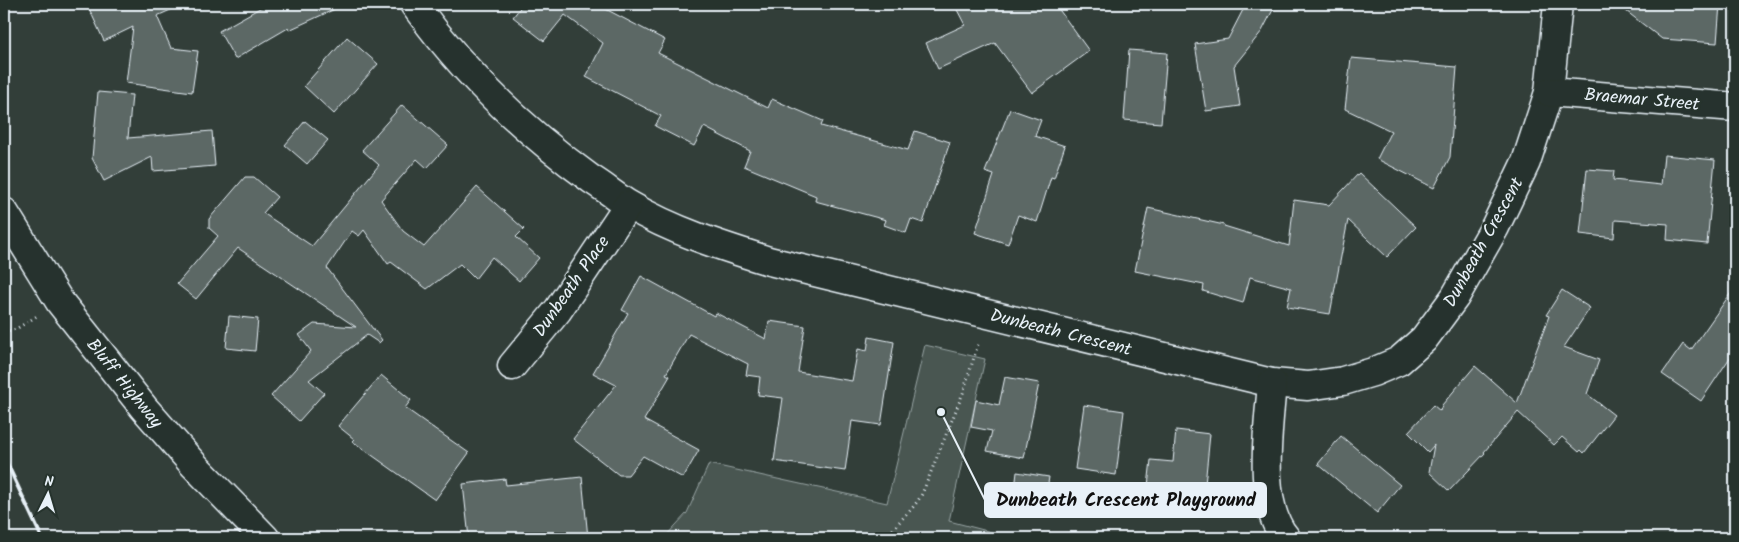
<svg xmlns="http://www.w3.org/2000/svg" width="1739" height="542" font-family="Kalam,sans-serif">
	<rect width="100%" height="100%" fill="#323e39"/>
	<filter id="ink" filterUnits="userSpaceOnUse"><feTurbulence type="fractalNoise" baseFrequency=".02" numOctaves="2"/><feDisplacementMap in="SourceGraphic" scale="10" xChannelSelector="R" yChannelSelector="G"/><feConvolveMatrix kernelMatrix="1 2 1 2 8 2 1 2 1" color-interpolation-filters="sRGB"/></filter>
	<g filter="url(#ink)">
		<polygon fill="#495651" stroke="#98a4a4" points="925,345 985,359 949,521 1014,538 664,538 687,513 709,464 887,503"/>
		<g fill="#5c6865" stroke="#e8f1f8">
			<polygon points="87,4 184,4 157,16 171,48 198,51 192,92 126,83 133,27 104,41"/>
			<polygon points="267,4 346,4 289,30 288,28 235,59 219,31"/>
			<polygon points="523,4 596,4 665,40 658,53 768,108 772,99 823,121 821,126 908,150 915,131 950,142 923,223 911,219 906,233 884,225 886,220 815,201 816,196 744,166 750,151 704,127 694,146 655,126 661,116 586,77 603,43 565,15 544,41 513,17"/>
			<polygon points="954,4 1055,4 1089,51 1032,93 995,43 938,69 926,43 965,25"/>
			<polygon points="1246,4 1276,4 1262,31 1234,66 1240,106 1206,111 1195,44 1228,39"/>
			<polygon points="1617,4 1720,4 1717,43 1662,39"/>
			<polygon points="347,37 378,64 334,114 304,86"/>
			<polygon points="1129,50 1167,53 1161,123 1124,120"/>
			<polygon points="1351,58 1457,67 1450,157 1434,188 1377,159 1391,131 1345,109"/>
			<polygon points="98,92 132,95 128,138 212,131 215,166 153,171 152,157 104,181 92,158"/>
			<polygon points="402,105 448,145 427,168 417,159 381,200 403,231 424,247 477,187 524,229 516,237 539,258 519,281 492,257 475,279 460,264 427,289 391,262 388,264 364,230 359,236 352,231 327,268 373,329 375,329 374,330 382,340 379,343 367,335 309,380 324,393 299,421 271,396 311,351 299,335 314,324 356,327 238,248 196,299 177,284 218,236 209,228 209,219 245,177 254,177 277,197 263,213 312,246 379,165 362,150"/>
			<polygon points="1010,109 1041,120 1035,136 1065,146 1054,178 1051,177 1037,222 1018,215 1008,244 975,233 994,175 985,172"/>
			<polygon points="305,121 328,140 307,164 285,145"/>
			<polygon points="1664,155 1715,160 1707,244 1667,240 1668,224 1615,220 1614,238 1580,234 1587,169 1614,171 1613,180 1661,185"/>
			<polygon points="1359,173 1416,227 1387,257 1348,220 1330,314 1287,307 1291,288 1250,277 1243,303 1203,291 1204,285 1135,271 1148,208 1224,225 1224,226 1289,246 1294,200 1329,205"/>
			<polygon points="641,276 714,316 716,313 766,339 769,321 805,326 798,372 852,381 858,349 867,351 869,337 894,342 881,425 852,421 845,471 774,461 783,398 758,395 760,377 746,375 748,364 689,334 666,374 670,376 644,420 699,450 683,478 643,456 628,475 619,475 573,439 616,385 593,373 628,313 622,310"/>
			<polygon points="1735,287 1735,350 1701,401 1662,374 1683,344 1691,350"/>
			<polygon points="1562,290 1590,308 1564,347 1599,360 1587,394 1614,415 1584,453 1581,450 1579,452 1562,437 1554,445 1518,412 1484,452 1485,453 1449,491 1429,472 1434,445 1428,452 1408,432 1433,405 1440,411 1442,405 1475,366 1517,403 1549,316 1546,315"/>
			<polygon points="229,316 258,319 255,351 226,348"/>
			<polygon points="381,375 411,400 405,408 469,453 435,500 352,441 354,439 338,426"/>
			<polygon points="1005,377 1039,383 1024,458 987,451 992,431 971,427 976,400 999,405"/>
			<polygon points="1084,405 1124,411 1116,475 1075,469"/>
			<polygon points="1176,430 1210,434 1203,505 1167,502 1168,487 1148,486 1151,460 1173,462"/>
			<polygon points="1341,436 1400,485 1377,513 1318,464"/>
			<polygon points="1017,472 1049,477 1045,502 1014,497"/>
			<polygon points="582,477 588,538 469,538 463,484 505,479 506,485"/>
		</g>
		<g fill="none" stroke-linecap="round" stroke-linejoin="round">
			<defs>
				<g id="street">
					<path d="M 414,4 C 463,72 523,130 591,179 C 604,187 616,197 629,205 C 673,231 721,246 769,261 L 1272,383 L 1308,386 L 1343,381 L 1373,372 L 1399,361 L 1424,339 L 1455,297 L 1495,227 L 1526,162 L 1549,92 L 1558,4"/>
					<polyline points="1549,92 1735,107"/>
					<polyline points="512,366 558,310 628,205"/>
					<path d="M 1272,383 C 1269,425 1256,504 1286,538"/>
				</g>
				<polyline id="highway" points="4,212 60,302 144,408 194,465 265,538"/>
			</defs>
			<use href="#street" stroke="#e8f1f8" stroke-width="31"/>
			<use href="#highway" stroke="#e8f1f8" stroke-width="31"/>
			<g stroke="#e8f1f8" stroke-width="3" stroke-dasharray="1 4" stroke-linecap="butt">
				<polyline points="4,332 16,329 37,316"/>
				<path d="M 887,538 C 897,521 913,511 922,494 L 963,393 L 979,341"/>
			</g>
			<use href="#street" stroke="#26332d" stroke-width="28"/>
			<use href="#highway" stroke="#26332d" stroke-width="28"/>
			<polyline stroke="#e8f1f8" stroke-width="4" points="4,457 42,538"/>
		</g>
	</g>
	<g text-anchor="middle" stroke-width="5" stroke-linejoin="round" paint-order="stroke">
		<g font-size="18" fill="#e8f1f8" stroke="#26332d">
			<text transform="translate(1642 99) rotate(5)" y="6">Braemar Street</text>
			<text transform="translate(1483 242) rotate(-61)" y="6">Dunbeath Crescent</text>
			<text transform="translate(571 286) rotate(-55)" y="6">Dunbeath Place</text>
			<text transform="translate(1061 332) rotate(14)" y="6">Dunbeath Crescent</text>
			<text transform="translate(125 383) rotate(51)" y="6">Bluff Highway</text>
		</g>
	</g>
	<path fill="none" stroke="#e8f1f8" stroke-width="2" d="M941 412L985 500"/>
	<circle fill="#e8f1f8" stroke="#26332d" stroke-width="2" cx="941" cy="412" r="5"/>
	<rect fill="#e8f1f8" stroke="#e8f1f8" stroke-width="2" x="985" y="483" width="281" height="34" rx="5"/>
	<g font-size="19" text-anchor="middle" font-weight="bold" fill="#111">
		<text x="1126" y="506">Dunbeath Crescent Playground</text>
	</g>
	<rect width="1739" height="542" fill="none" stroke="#26332d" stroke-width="20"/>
	<rect x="10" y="10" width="1719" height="522" fill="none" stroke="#e8f1f8" stroke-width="2" filter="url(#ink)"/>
	<g transform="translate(48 494) rotate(5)" stroke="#26332d" stroke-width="4" paint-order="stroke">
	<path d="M0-4L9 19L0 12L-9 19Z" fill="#e8f1f8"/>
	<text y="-8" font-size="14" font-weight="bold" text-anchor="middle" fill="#e8f1f8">N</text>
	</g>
</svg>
